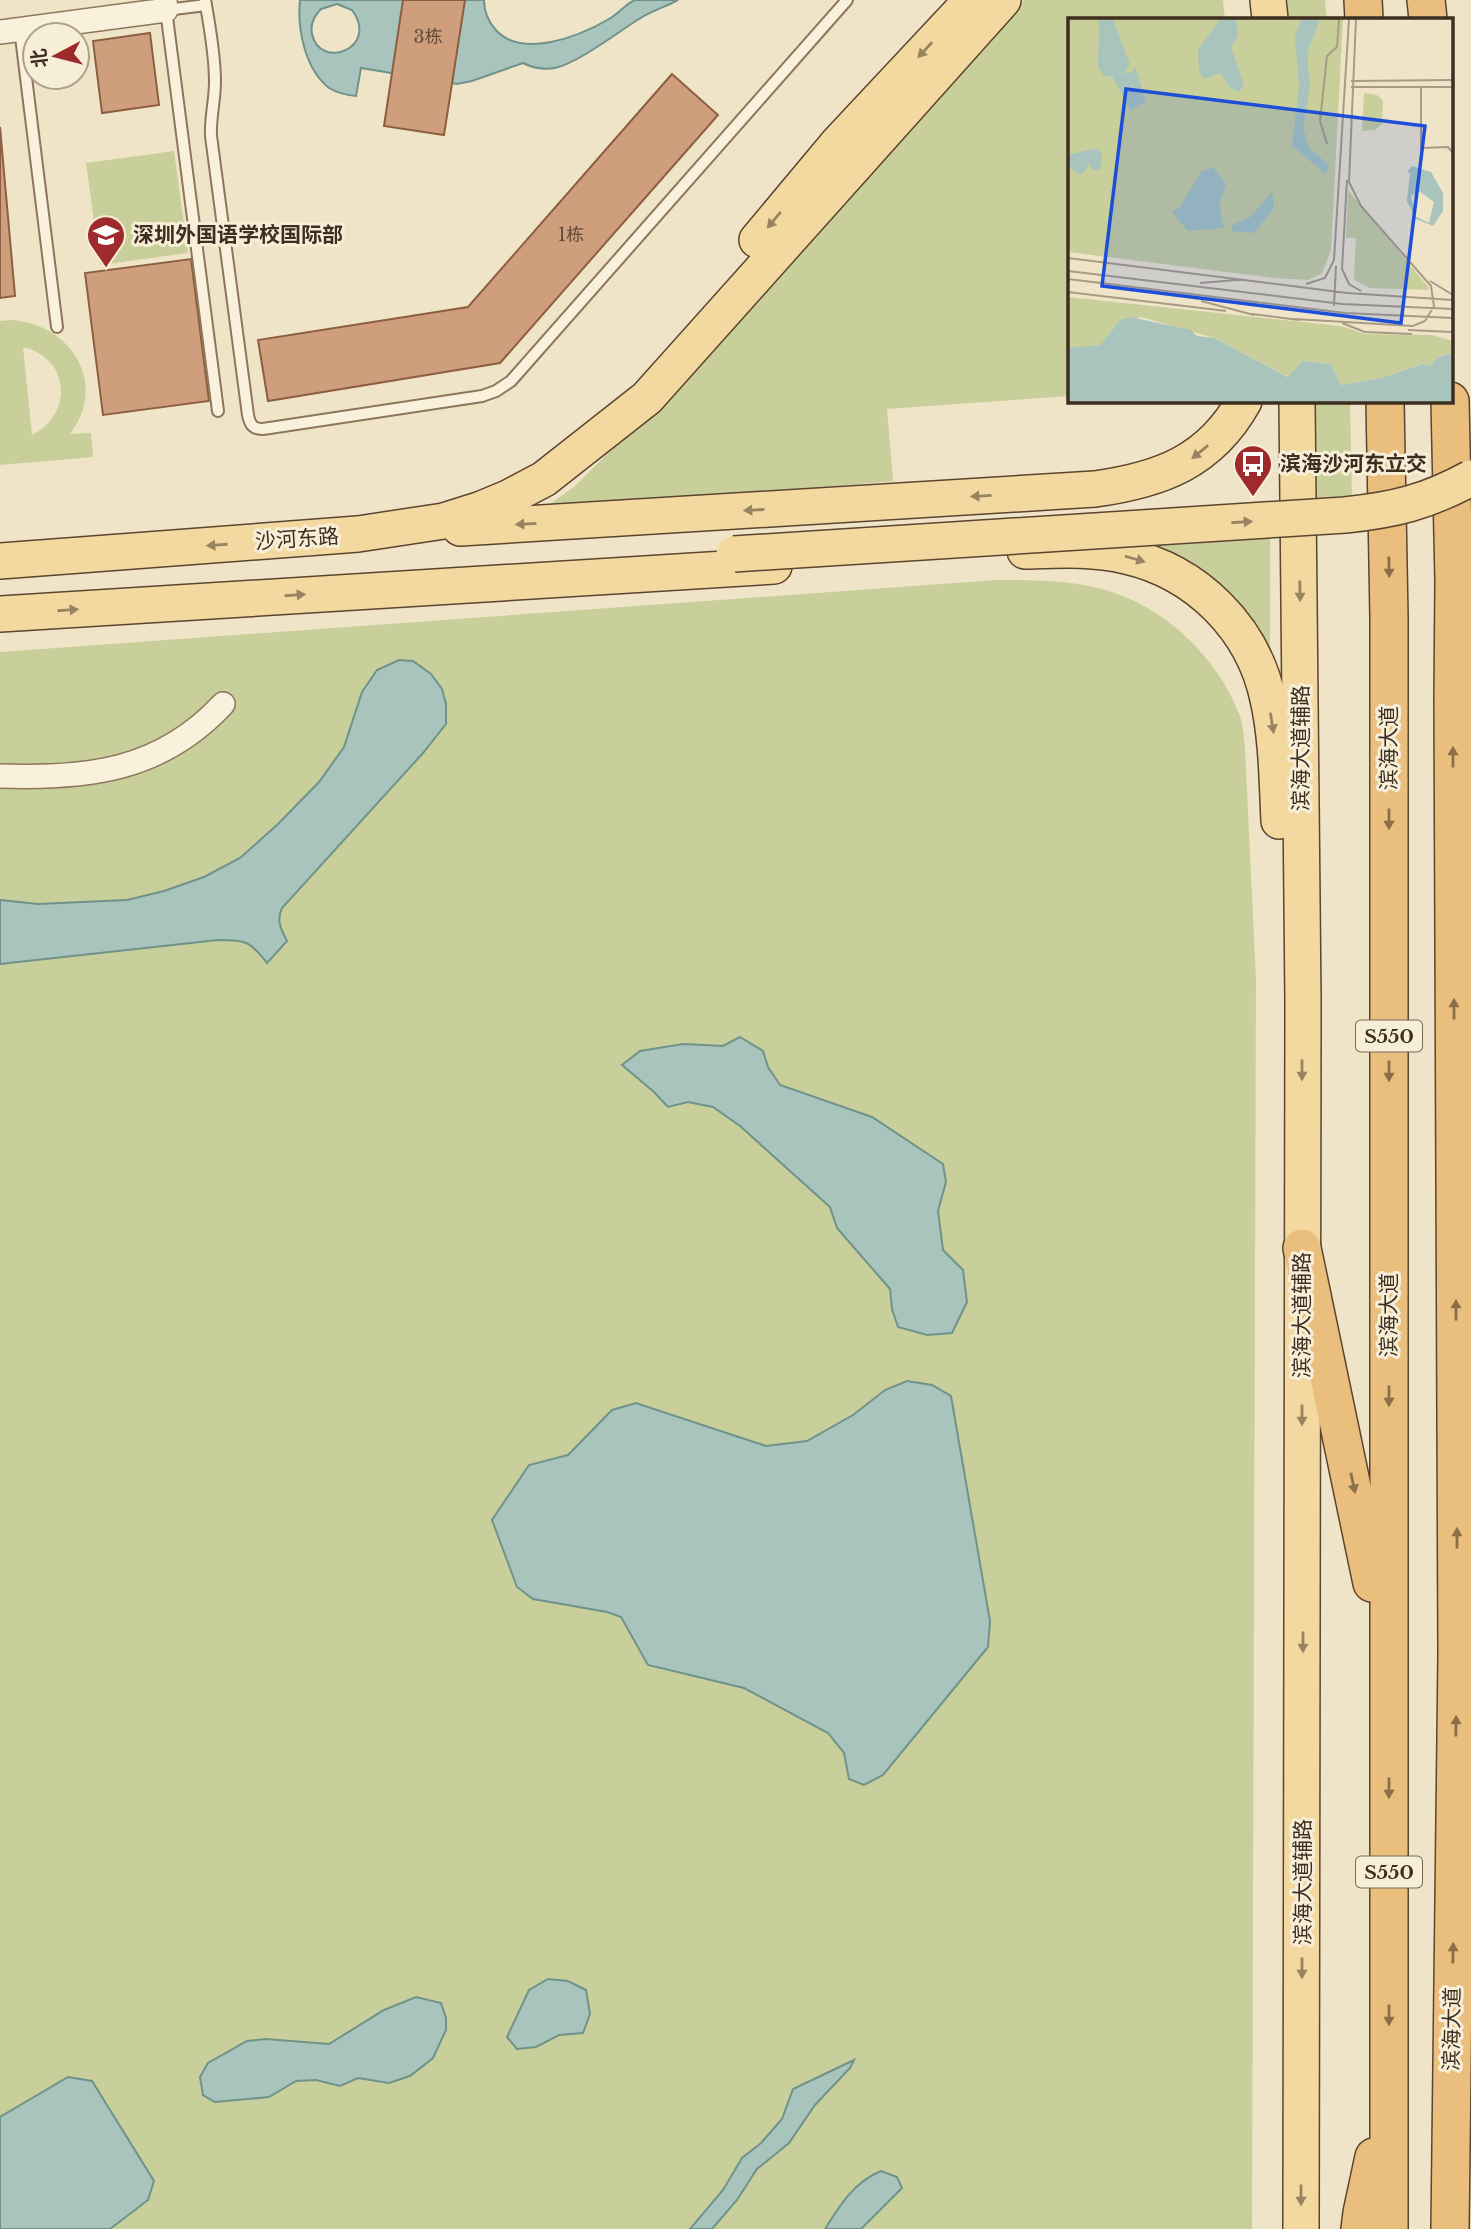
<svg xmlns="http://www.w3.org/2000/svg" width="1471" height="2229" font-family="'Libre Baskerville','Noto Sans SC',serif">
	<rect width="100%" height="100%" fill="#f0e4c8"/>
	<g fill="#c9cf9b" fill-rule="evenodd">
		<polygon points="1024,0 1223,0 1225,19 1070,19 1070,396 887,409 893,481 539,512 575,486 606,455"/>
		<polygon points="1281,0 1325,0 1327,19 1283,19"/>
		<polygon points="174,151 188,253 100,265 86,163"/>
		<path d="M 12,320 C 71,324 109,384 70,434 L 91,433 L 93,457 L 0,465 L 0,321 ZM 23,347 C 70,358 74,414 32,435 Z"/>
		<polygon points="1305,401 1350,401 1352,500 1308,504"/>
		<polygon points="1270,526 1270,659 1116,534"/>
		<path d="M 996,580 C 1030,580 1065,580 1098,588 C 1161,603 1217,655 1240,716 C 1243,726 1244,738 1245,748 L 1256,979 L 1252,2229 L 0,2229 L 0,652 Z"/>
	</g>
	<g fill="#a9c4bc" stroke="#6f938a" stroke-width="2" fill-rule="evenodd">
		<path d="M 300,0 L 484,0 C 484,11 488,21 495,29 C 521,60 580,36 609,19 C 617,15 628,2 635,0 C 642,0 669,0 678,0 C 665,7 651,11 639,19 C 618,32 578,63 555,68 C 544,70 533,68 523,63 L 472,81 L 457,84 L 361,68 L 356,96 C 347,95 337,93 329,88 C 305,69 297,29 300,0 ZM 337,4 L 352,10 C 380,48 320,71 312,34 C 310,24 314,16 321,9 Z"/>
		<path d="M 399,660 L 413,661 L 431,674 L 442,689 L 446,704 L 446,724 L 423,753 L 282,908 C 276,921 281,929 287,941 L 267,963 C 250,941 246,940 218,940 L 0,964 L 0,900 L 38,904 L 127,900 L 164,891 L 204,877 L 240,858 L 277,825 L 319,782 L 344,747 L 362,692 L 377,670 Z"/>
		<polygon points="740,1037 763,1051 768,1067 780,1085 872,1117 943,1164 946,1182 938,1211 943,1250 963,1270 967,1302 952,1333 927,1335 898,1327 892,1309 890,1289 837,1228 830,1207 740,1126 713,1107 688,1102 668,1107 654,1092 622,1065 640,1051 683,1044 723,1046"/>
		<polygon points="907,1381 932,1385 951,1396 990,1621 988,1647 883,1775 864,1785 849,1779 844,1753 828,1733 744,1688 648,1665 621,1617 607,1612 533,1599 517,1587 492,1520 529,1465 568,1455 612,1410 636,1403 766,1446 807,1441 853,1415 885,1390"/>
		<polygon points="548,1979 568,1981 586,1990 590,2014 583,2033 559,2035 536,2047 517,2049 507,2037 529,1990"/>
		<polygon points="416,1997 441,2003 446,2018 446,2030 433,2058 410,2076 389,2083 358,2078 340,2086 316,2080 296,2081 269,2097 215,2102 203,2095 200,2077 208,2063 247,2041 266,2039 329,2044 384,2010"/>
		<polygon points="854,2060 850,2068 815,2105 789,2143 757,2169 737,2200 712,2229 690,2229 723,2190 742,2158 761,2143 782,2119 793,2089"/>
		<polygon points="68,2077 92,2081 154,2181 148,2200 110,2229 0,2229 0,2117"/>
		<path d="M 881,2171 L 897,2177 L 902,2188 L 861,2229 L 825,2229 C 840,2205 854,2182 881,2171 Z"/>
	</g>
	<g fill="#cf9f7d" stroke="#8d5f41" stroke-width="2">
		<polygon points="403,0 465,0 444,135 384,126"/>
		<polygon points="150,33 159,105 102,113 93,41"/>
		<polygon points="672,74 718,115 500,363 268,401 258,340 468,307"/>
		<polygon points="0,127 15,296 0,298"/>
		<polygon points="191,259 209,401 103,415 85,273"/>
	</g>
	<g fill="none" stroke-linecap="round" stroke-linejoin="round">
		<defs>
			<g id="service">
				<path d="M 205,0 C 210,27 215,55 215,82 C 215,100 210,118 211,136 L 248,415 C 250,425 253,429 263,429 L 482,396 L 496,391 L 511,381 L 847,0"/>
				<polyline points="206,5 166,10 218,411"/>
				<polyline points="20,29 57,327"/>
			</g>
			<g id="minor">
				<polyline points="0,32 166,10 165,0"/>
				<path d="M 0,776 C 87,779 161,771 223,704"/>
			</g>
			<g id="primary">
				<polyline points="1268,0 1270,19"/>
				<polyline points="757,240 838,143 969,3"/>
				<polyline points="1297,401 1303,1002 1301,2229"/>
				<path d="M 460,528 L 1095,489 C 1160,480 1210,462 1244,401"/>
				<path d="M 1025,551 C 1059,550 1093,548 1126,556 C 1197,572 1253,628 1268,699 C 1277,739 1277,781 1279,821"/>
				<polyline points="0,561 358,534 444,521 479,510 508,498 544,479 647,398 1003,0"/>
				<polyline points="0,614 774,566"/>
			</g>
			<g id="trunk">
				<polyline points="1363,0 1364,19"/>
				<polyline points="1426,0 1428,19"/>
				<polyline points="1385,401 1389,617 1389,2229"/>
				<polyline points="1450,401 1454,581 1453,698 1457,1655 1450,2229"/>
				<polyline points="1302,1248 1372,1583"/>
				<polyline points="1360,2229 1362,2213 1374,2157"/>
			</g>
		</defs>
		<use href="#service" stroke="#8d765c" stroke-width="14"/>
		<use href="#minor" stroke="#8d765c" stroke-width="26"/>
		<use href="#primary" stroke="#5b4430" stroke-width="38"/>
		<use href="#trunk" stroke="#5b4430" stroke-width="40"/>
		<use href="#service" stroke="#faf1dc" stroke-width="10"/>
		<use href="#minor" stroke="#faf1dc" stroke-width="23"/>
		<use href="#primary" stroke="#f3d9a0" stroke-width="35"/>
		<use href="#trunk" stroke="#eabe7c" stroke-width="37"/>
		<defs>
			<path id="primary-bridge" d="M 734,554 L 1345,515 C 1394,510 1427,502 1471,478"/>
		</defs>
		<use href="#primary-bridge" stroke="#5b4430" stroke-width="38" stroke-linecap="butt"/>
		<use href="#primary-bridge" stroke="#f3d9a0" stroke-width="35"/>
	</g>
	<defs><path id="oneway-solid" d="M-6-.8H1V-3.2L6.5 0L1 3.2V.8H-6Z" transform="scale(1.75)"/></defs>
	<g fill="#988460">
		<use href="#oneway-solid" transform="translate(925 50) rotate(133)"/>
		<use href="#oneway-solid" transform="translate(774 220) rotate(130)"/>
		<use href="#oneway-solid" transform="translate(1200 452) rotate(141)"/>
		<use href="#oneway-solid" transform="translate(981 496) rotate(177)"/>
		<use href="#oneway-solid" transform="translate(754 510) rotate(177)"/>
		<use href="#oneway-solid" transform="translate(1242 522) rotate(-4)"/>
		<use href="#oneway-solid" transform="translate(526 524) rotate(177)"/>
		<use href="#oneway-solid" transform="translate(217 545) rotate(176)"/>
		<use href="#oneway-solid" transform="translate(1135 559) rotate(16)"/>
		<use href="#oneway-solid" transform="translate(1300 591) rotate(89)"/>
		<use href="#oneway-solid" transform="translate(295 595) rotate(-4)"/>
		<use href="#oneway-solid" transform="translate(68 610) rotate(-4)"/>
		<use href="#oneway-solid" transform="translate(1272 723) rotate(81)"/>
		<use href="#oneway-solid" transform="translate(1302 1070) rotate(90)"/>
		<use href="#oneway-solid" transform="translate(1302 1415) rotate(90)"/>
		<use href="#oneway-solid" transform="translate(1303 1642) rotate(90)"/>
		<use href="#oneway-solid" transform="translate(1302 1968) rotate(90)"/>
		<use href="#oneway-solid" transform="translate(1301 2195) rotate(90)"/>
	</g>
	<g fill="#8b6f49">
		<use href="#oneway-solid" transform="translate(1389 567) rotate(89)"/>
		<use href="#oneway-solid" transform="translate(1453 757) rotate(-90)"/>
		<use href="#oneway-solid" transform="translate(1389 819) rotate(90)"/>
		<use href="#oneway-solid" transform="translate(1454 1009) rotate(-90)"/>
		<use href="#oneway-solid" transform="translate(1389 1071) rotate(90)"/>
		<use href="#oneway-solid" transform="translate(1456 1310) rotate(-90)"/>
		<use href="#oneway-solid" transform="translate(1389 1396) rotate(90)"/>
		<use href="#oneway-solid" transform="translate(1353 1483) rotate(78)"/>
		<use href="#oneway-solid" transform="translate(1457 1538) rotate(-90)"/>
		<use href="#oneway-solid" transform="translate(1456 1726) rotate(-89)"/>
		<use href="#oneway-solid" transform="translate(1389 1788) rotate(90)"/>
		<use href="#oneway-solid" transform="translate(1453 1953) rotate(-89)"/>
		<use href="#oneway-solid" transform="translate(1389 2015) rotate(90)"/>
	</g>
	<defs>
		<symbol id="school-pin" viewBox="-11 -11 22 30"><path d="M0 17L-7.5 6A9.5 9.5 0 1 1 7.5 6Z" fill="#9e2a2b" stroke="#f7eed8"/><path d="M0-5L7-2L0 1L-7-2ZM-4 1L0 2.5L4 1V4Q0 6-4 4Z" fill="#fff"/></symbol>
		<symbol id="bus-pin" viewBox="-11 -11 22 30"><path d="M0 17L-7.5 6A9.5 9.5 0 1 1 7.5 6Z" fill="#9e2a2b" stroke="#f7eed8"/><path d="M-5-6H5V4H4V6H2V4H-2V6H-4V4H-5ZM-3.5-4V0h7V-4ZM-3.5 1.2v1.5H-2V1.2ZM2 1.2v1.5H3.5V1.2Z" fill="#fff"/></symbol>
	</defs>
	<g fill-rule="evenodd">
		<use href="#school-pin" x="84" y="213" width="44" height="60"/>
		<use href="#bus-pin" x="1231" y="442" width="44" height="60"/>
	</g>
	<g text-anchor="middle" stroke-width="6" stroke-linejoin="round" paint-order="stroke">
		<g font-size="18" fill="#624a37">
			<text x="428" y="43">3栋</text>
			<text x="571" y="241">1栋</text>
		</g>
		<g fill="#f7eed8" stroke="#756857" stroke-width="2">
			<rect x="1356" y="1020.5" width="66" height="31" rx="5"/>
			<rect x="1356" y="1856.5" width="66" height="31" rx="5"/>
		</g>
		<g font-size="19" font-weight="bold" fill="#3d2e20">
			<text x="1389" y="1043">S550</text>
			<text x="1389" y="1879">S550</text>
		</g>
		<g font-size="21" font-weight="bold" fill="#3d2e20" stroke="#f7eed8" text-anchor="start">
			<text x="133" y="242">深圳外国语学校国际部</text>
			<text x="1280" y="471">滨海沙河东立交</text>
		</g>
		<g font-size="21" fill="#3d2e20" stroke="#f7eed8">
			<text transform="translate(297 539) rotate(-4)" y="7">沙河东路</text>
			<text transform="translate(1301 748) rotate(-90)" y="7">滨海大道辅路</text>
			<text transform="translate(1389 748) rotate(-90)" y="7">滨海大道</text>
			<text transform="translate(1302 1315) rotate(-90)" y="7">滨海大道辅路</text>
			<text transform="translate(1389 1315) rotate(-90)" y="7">滨海大道</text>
			<text transform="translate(1303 1882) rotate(-90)" y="7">滨海大道辅路</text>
			<text transform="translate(1452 2029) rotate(-89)" y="7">滨海大道</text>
		</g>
	</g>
	<g transform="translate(1068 18)">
		<rect width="385" height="385" fill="#f0e4c8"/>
		<path d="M 0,1 L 275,1 L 263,232 L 254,255 L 241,262 L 205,260 L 0,234 ZM 296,75 L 309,77 L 315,83 L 314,106 L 307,112 L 294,113 ZM 280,172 L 361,270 L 360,272 L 302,270 L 286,262 L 288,220 L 278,220 ZM 0,279 L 273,308 L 298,316 L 364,317 L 385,323 L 385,335 L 370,339 L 362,348 L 353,346 L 313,360 L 273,367 L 263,346 L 235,343 L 221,359 L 146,320 L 73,299 L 46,309 L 32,327 L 6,332 L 0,330 Z" fill="#c9cf9b"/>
		<path d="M 31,1 L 45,1 L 62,47 L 56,55 L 63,55 L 67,49 L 69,54 L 78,83 L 62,92 L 44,58 L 37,59 L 30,50 ZM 152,1 L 168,1 L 170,17 L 163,30 L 176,66 L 171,74 L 162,70 L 152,55 L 137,61 L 131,55 L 130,32 ZM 233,1 L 252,1 L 239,35 L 242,68 L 235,110 L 242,131 L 261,147 L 258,156 L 224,128 L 231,68 L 227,19 ZM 29,130 L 34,135 L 33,151 L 25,152 L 21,146 L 14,157 L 0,149 L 0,137 ZM 344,148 L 363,154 L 375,175 L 375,193 L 365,208 L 348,201 L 339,183 L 342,155 L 339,154 ZM 351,173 L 366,184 L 361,205 L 347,198 L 343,178 ZM 145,149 L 158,167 L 151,187 L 156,210 L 120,213 L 104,194 L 111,190 L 134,153 ZM 204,174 L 206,190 L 186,215 L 163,213 L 165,206 L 182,199 ZM 62,299 L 123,312 L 129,318 L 146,320 L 220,359 L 235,343 L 263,346 L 273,367 L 313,360 L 354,346 L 362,348 L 370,339 L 385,335 L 385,384 L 0,384 L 0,330 L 32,327 L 52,302 Z" fill="#a9c4bc" fill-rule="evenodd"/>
		<path fill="none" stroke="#a89b85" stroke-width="2" d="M 283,63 L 385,62M 283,69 L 385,69M 353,69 L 353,130 L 380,129 L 385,135M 259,126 L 252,103 L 259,38 L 269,29 L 271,1M 279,162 L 274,251 L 281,266 L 293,273M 0,240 L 279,275 L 385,282M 0,253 L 274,286 L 385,291M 0,261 L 277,295 L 385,300M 362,263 L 385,277M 132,265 L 168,262M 238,266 L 257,260 L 266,242 L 281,1M 0,274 L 158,293M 133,283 L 186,297M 266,288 L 268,248M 184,296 L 231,302M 226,301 L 345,308 L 357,303 L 366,288 L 363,268 L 293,188 L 281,164 L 288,1M 274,305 L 297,314 L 344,316M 340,312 L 385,314"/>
		<path fill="#1d4ed8" fill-opacity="0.15" stroke="#1d4ed8" stroke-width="3.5" d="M 58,71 L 357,108 L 333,305 L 34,268 Z"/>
		<rect width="385" height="385" fill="none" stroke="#3d2e20" stroke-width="3.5"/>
	</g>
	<g transform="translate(56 56) rotate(263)"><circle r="33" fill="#f7eed8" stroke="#ada18e" stroke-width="2"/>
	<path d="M0-5L12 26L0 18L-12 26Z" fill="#9e2a2b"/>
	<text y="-10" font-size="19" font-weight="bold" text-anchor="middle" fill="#3d2e20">北</text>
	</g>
</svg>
